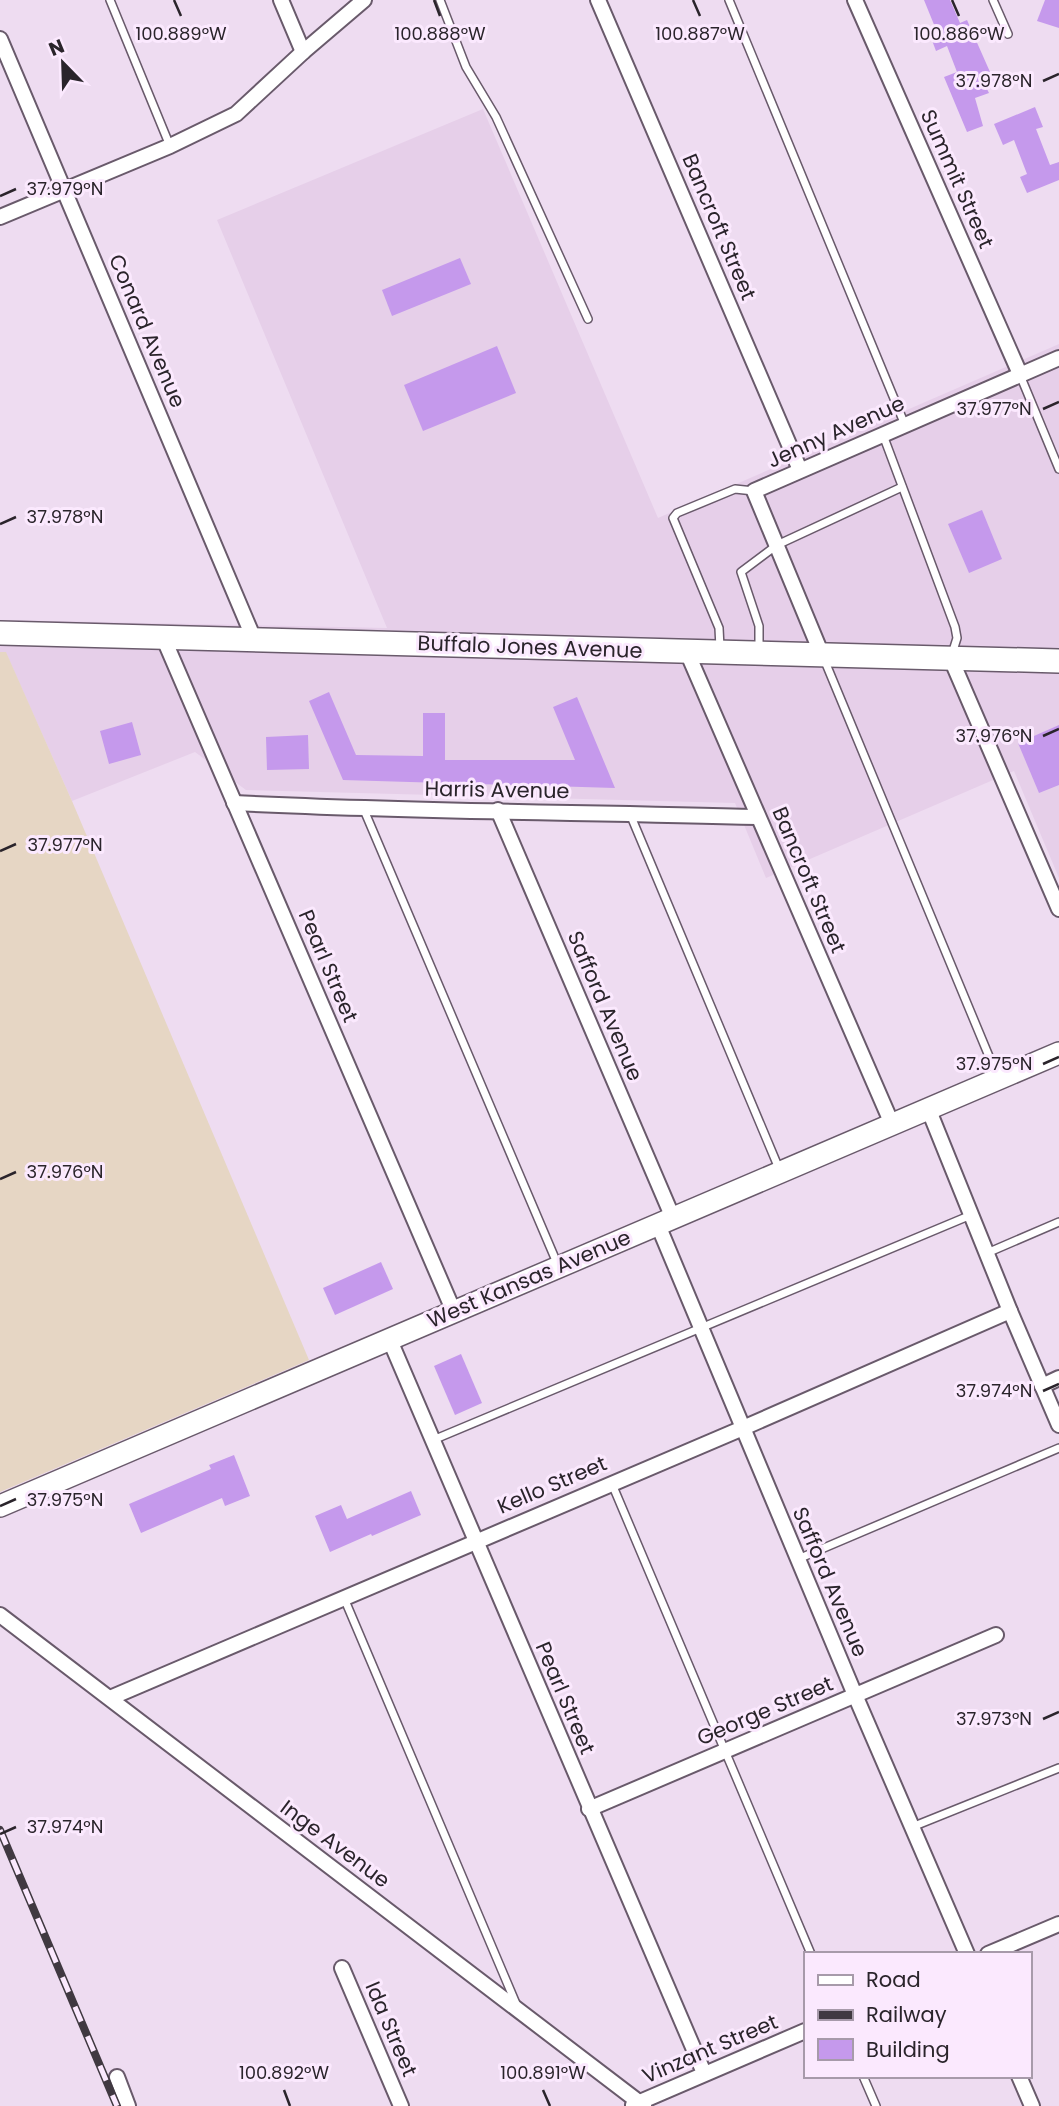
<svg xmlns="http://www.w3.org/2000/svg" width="1059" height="2106" font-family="Poppins,sans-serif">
	<rect width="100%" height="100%" fill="#eedcf1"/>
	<polygon fill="#e6cfe9" points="483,109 658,518 1059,344 1059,878 1014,771 766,878 735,803 246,790 195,752 72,801 6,653 0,652 0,620 387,628 217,220"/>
	<polygon fill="#e6d6c4" points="0,652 6,652 72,801 309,1360 0,1492"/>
	<g fill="#c599ec">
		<polygon points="924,0 950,0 960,23 967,20 994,81 985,85 989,93 975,98 983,126 967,132 944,77 957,72 947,46 936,51 930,35 937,32"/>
		<polygon points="1045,0 1059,0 1059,28 1037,21"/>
		<polygon points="1035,107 1043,127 1036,129 1050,165 1059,162 1059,180 1027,193 1020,177 1027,174 1014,140 1003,145 994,124"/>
		<polygon points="460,258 471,284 392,316 382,290"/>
		<polygon points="497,346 516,393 423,431 404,385"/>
		<polygon points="982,510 1002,559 969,573 948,524"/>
		<polygon points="329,692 356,755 423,756 423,713 445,713 445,760 575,760 553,707 577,697 615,788 343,780 309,701"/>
		<polygon points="132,722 141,755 109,764 100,731"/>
		<polygon points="1059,725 1059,785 1039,793 1018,743"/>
		<polygon points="308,735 309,769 267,770 266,737"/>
		<polygon points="381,1262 393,1289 335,1315 323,1288"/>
		<polygon points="461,1354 482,1403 455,1415 434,1366"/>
		<polygon points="234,1455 250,1496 225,1506 222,1498 141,1533 129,1504 211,1469 209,1465"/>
		<polygon points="411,1491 421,1515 372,1536 371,1534 330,1552 315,1516 341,1505 347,1519"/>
	</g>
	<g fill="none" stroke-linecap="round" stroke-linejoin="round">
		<defs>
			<g id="lane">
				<polyline points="110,0 170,146"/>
				<polyline points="440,0 466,67 496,117 588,319"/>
				<polyline points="729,0 905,425"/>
				<polyline points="993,0 1008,34"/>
				<polyline points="1020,375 1059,469"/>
				<polyline points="883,435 955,627 957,638 952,654"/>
				<polyline points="720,648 719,628 673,518 677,513 735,489 754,491"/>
				<polyline points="759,651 759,626 741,572 777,545 902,487"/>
				<polyline points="824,659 998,1078"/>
				<polyline points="364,810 557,1263"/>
				<polyline points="630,814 780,1171"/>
				<polyline points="987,1253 1059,1222"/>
				<polyline points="433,1440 971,1215"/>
				<polyline points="612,1484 811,1954"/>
				<polyline points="798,1559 1059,1448"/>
				<polyline points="344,1598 517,2006"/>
				<polyline points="912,1827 1059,1768"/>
				<polyline points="863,2076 876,2106"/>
			</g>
			<g id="street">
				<polyline points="281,0 303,52"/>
				<polyline points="598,0 800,470"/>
				<polyline points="855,0 1020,374"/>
				<polyline points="0,39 254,639"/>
				<polyline points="0,217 170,146 236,114 303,52 364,0"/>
				<polyline points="163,637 454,1312"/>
				<polyline points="687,652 892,1124"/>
				<polyline points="822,655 754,491 1059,358"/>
				<polyline points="951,659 1059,909"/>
				<path d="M 234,803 C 409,812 584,812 758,817"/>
				<polyline points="498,810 673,1218"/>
				<polyline points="928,1108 1010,1311 1059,1425"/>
				<polyline points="658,1225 855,1695 967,1954"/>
				<polyline points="389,1338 704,2073"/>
				<polyline points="1042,1386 1059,1378"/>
				<polyline points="0,1615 644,2106"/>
				<polyline points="110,1698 743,1428 1010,1311"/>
				<polyline points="589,1809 996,1635"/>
				<polyline points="988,1954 1059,1924"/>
				<polyline points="342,1968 401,2106"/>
				<polyline points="1019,2076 1032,2106"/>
				<polyline points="117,2077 128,2106"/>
				<polyline points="633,2105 805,2031"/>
			</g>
			<polyline id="secondary" points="0,1506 1059,1053"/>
			<polyline id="primary" points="0,633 1059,661"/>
		</defs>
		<use href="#lane" stroke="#695a6b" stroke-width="10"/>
		<use href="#street" stroke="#695a6b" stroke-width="18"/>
		<use href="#secondary" stroke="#695a6b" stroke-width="24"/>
		<use href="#primary" stroke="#695a6b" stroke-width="26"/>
		<use href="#lane" stroke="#fff" stroke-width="7"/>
		<use href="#street" stroke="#fff" stroke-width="14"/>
		<use href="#secondary" stroke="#fff" stroke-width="21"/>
		<use href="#primary" stroke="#fff" stroke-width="23"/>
		<defs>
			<polyline id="rail" points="0,1830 117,2106"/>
		</defs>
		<use href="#rail" stroke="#403941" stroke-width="8"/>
		<use href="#rail" stroke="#fbe9fe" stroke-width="5" stroke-dasharray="16" stroke-linecap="butt"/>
	</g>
	<path fill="none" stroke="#2a242b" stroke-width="2.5" d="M 174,0 L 181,16M 434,0 L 440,16M 693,0 L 700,16M 952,0 L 959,16M 1043,81 L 1059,74M 0,196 L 16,189M 1043,409 L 1059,402M 0,524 L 16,517M 1043,736 L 1059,729M 0,851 L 16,844M 1043,1064 L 1059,1057M 0,1179 L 16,1172M 1043,1391 L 1059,1384M 0,1506 L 16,1499M 1043,1719 L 1059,1712M 0,1834 L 16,1827M 284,2090 L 290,2106M 543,2090 L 550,2106"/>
	<g text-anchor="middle" stroke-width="6" stroke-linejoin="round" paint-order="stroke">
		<g font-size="21" fill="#2a242b" stroke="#fbe9fe">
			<text transform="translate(957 179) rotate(66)" y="7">Summit Street</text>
			<text transform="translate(719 227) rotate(67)" y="7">Bancroft Street</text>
			<text transform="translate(147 331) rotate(67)" y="7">Conard Avenue</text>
			<text transform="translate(836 432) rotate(-24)" y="7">Jenny Avenue</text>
			<text transform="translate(530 647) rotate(2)" y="7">Buffalo Jones Avenue</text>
			<text transform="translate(497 790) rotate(1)" y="7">Harris Avenue</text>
			<text transform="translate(809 880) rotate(67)" y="7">Bancroft Street</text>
			<text transform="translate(328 966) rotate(67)" y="7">Pearl Street</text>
			<text transform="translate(605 1006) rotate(67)" y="7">Safford Avenue</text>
			<text transform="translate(529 1279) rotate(-23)" y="7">West Kansas Avenue</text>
			<text transform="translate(552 1485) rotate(-23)" y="7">Kello Street</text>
			<text transform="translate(830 1582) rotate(67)" y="7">Safford Avenue</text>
			<text transform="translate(565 1698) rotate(67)" y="7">Pearl Street</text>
			<text transform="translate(765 1711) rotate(-23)" y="7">George Street</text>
			<text transform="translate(335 1844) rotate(37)" y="7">Inge Avenue</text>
			<text transform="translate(391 2029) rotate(67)" y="7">Ida Street</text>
			<text transform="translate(710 2049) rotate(-23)" y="7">Vinzant Street</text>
		</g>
	</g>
	<g font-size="18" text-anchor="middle" fill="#2a242b" stroke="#fbe9fe" stroke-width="6" stroke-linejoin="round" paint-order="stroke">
		<text x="181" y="40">100.889°W</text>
		<text x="440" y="40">100.888°W</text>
		<text x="700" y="40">100.887°W</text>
		<text x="959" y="40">100.886°W</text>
		<text x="994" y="87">37.978°N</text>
		<text x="65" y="195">37.979°N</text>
		<text x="994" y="415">37.977°N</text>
		<text x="65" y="523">37.978°N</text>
		<text x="994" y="742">37.976°N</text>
		<text x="65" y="851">37.977°N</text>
		<text x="994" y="1070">37.975°N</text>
		<text x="65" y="1178">37.976°N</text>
		<text x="994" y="1397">37.974°N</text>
		<text x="65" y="1506">37.975°N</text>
		<text x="994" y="1725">37.973°N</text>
		<text x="65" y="1833">37.974°N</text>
		<text x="284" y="2079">100.892°W</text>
		<text x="543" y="2079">100.891°W</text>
	</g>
	<rect x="804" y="1952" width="228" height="126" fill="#fbe9fe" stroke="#a79aaa" stroke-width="2"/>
	<rect x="818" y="1975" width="35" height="10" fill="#ffffff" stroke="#a79aaa" stroke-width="2"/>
	<text x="866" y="1987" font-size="21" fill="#2a242b">Road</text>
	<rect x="818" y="2010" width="35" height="10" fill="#403941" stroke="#a79aaa" stroke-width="2"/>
	<text x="866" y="2022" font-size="21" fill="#2a242b">Railway</text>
	<rect x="818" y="2039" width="35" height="21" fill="#c599ec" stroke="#a79aaa" stroke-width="2"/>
	<text x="866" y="2057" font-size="21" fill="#2a242b">Building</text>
	<g transform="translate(63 63) rotate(337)" stroke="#fbe9fe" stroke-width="5" paint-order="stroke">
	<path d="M0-5L12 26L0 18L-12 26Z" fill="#2a242b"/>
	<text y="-10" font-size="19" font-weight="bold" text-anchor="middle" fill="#2a242b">N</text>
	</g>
</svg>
